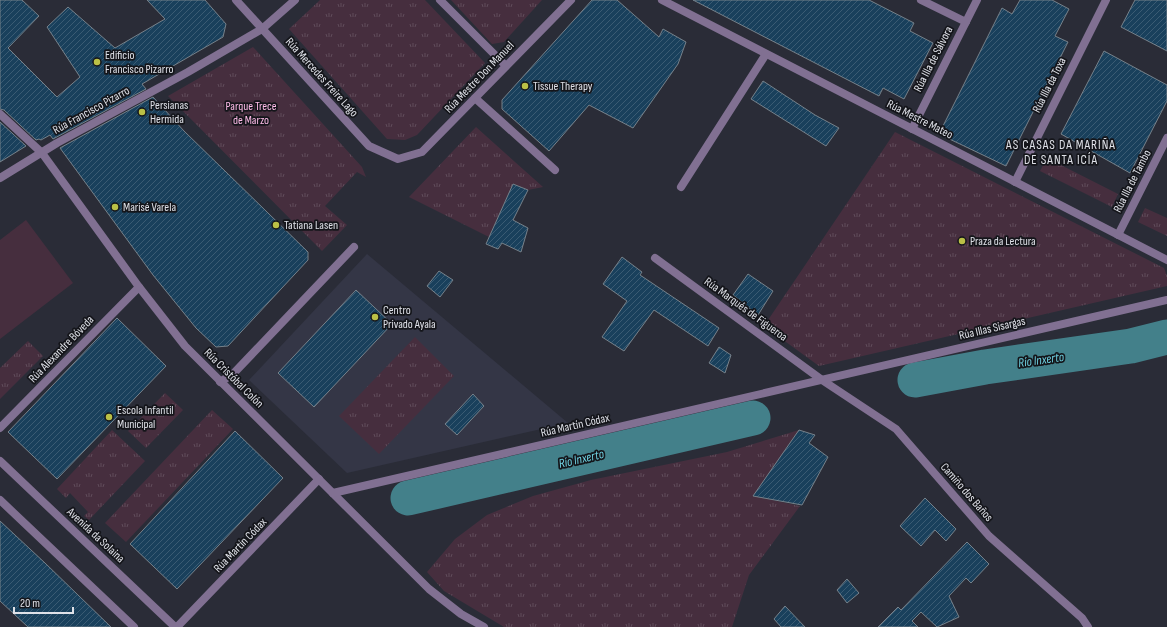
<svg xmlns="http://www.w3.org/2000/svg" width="1167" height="627" font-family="'Sofia Sans Condensed',sans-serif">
	<defs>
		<pattern id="grass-tufts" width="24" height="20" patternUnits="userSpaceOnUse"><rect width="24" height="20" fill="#462e3e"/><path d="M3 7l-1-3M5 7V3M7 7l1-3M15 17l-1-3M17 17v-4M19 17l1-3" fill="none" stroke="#604c5a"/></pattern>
		<pattern id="building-hatch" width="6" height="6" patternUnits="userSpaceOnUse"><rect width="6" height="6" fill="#19405c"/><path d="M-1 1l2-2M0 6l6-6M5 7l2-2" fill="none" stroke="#3a5b73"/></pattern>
	</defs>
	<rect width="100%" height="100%" fill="#2a2c37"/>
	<polygon fill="#343646" points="367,254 568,423 347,473 249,380"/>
	<g fill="url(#grass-tufts)">
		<polygon points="320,0 425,0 485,63 417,135 405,140 387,139 289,29"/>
		<polygon points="451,0 542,0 504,42 492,44"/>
		<polygon points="253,47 362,167 366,177 357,172 325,206 347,225 322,251 168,96"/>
		<polygon points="476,127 543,187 528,190 513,184 489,237 409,197"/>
		<polygon points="895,132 1164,268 1167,276 1167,286 819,366 764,326"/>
		<polygon points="1047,158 1118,194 1112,207 1040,171"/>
		<polygon points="1145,208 1167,218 1167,236 1138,222"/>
		<polygon points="415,337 454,376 379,454 339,416"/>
		<polygon points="28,341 43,356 0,399 0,368"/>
		<polygon points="165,393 183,410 146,448 128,431"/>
		<polygon points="212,410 233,429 126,542 105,523"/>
		<polygon points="112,430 145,461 89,520 84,516 88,512 70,493 66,498 57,489"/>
		<polygon points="799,430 754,496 800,506 749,575 732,627 504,627 444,591 427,572 455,539 487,515 533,496 591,480 727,452"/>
	</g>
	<polygon fill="#462e3e" points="26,220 73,283 0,339 0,240"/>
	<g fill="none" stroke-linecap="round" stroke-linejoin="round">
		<g stroke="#43808a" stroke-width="35">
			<polyline points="915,380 985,367 1131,346 1167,337"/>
			<polyline points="408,498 753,418"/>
		</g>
	</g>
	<g fill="url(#building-hatch)" stroke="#76818a">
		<polygon points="0,0 22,0 39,16 8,48 57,97 80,77 47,27 68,7 115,48 165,19 147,0 205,0 226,24 223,37 142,84 146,89 53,139 50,135 41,140 39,139 36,140 4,110 0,109"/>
		<polygon points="592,0 617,0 659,37 663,29 686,42 678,64 633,128 589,105 549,151 502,109 502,100"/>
		<polygon points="693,0 869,0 914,23 910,31 933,43 904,99 883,88 879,96"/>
		<polygon points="1020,0 1052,0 1069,9 1055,36 1068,42 1006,166 939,134 1002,8 1012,14"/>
		<polygon points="1135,0 1167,0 1167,51 1121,27"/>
		<polygon points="1104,51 1167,85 1167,101 1130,173 1061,134"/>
		<polygon points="763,81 815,115 839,128 826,146 751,99"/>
		<polygon points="153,97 184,131 308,252 308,260 228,346 216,347 196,328 153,275 60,148"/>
		<polygon points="0,122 26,146 0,162"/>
		<polygon points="513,184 528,190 513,220 528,228 521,252 502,243 498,249 486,244"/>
		<polygon points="622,257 642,272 640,275 719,328 708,346 654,310 624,351 602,337 627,301 603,284"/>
		<polygon points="439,271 453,280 440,297 427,286"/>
		<polygon points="748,274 773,291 758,315 733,295"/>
		<polygon points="356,290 392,324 314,407 278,373"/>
		<polygon points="117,318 166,366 57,479 8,432"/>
		<polygon points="719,347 731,355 725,373 709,363"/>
		<polygon points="473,394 484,406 457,435 445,424"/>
		<polygon points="799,430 815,435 809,443 828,457 802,505 753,496"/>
		<polygon points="235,431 283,478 177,589 130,544"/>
		<polygon points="925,498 956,529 946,541 935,530 921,546 900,526"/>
		<polygon points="0,521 45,563 111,627 28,627 0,601"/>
		<polygon points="967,542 989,564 971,583 966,578 949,596 959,617 937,627 921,612 912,621 918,627 878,627 898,607 901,610"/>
		<polygon points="847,579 859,593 847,603 837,590"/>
		<polygon points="785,606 805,627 781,627 774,619"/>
	</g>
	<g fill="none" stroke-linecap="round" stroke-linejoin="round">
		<polyline stroke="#817092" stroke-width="8" points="440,0 506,66"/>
		<g stroke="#817092" stroke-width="8">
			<polyline points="236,0 369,146 398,159 422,152 571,0"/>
			<polyline points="662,0 1167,260"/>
			<polyline points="921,0 966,22"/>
			<polyline points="475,98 555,170"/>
			<polyline points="0,114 42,153 139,287 185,346 429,589 461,614 484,627"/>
			<polyline points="912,129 977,0"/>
			<polyline points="0,178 57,143 188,72 262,29 295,0"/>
			<polyline points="1015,182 1106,0"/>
			<polyline points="681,187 766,54"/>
			<polyline points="1118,235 1167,138"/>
			<polyline points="655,258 822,380 896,429 989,536 1082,618 1088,627"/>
			<polyline points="220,382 233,374 354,247"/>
			<polyline points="0,428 139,287"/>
			<polyline points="0,461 175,627"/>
			<polyline points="333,493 1167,300"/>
			<polyline points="0,500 134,627"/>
			<polyline points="177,627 319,479"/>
		</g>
	</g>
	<g fill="#bac046" stroke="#14151a" stroke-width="1.5">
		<circle cx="97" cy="62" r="4"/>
		<circle cx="525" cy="86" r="4"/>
		<circle cx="142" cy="112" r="4"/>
		<circle cx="115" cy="207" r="4"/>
		<circle cx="276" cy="225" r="4"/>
		<circle cx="962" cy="241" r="4"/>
		<circle cx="375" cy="317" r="4"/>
		<circle cx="109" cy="417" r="4"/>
	</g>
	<g text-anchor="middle" stroke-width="3.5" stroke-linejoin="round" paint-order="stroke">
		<g font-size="12" fill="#dfe1e8" stroke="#14151a" text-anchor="start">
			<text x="105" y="59">Edificio<tspan x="105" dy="14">Francisco Pizarro</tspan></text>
			<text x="533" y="90">Tissue Therapy</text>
			<text x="150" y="109">Persianas<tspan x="150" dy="14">Hermida</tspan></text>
			<text x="123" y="211">Marisé Varela</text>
			<text x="284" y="229">Tatiana Lasen</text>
			<text x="970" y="245">Praza da Lectura</text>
			<text x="383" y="314">Centro<tspan x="383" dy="14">Privado Ayala</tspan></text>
			<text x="117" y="414">Escola Infantil<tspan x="117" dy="14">Municipal</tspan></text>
		</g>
		<g font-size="12" fill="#dfe1e8" stroke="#14151a">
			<text transform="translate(933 59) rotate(-63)" y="4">Rúa Illa de Sálvora</text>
			<text transform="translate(322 77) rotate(48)" y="4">Rúa Mercedes Freire Lago</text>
			<text transform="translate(479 77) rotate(-46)" y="4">Rúa Mestre Don Manuel</text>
			<text transform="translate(1049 85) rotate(-63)" y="4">Rúa Illa da Toxa</text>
			<text transform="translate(91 110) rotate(-29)" y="4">Rúa Francisco Pizarro</text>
			<text transform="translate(920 119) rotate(27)" y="4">Rúa Mestre Mateo</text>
			<text transform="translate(1132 181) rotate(-63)" y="4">Rúa Illa de Tambo</text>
			<text transform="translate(746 309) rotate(36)" y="4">Rúa Marqués de Figueroa</text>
			<text transform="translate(992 328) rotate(-13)" y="4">Rúa Illas Sisargas</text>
			<text transform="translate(61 349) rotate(-46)" y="4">Rúa Alexandre Bóveda</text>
			<text transform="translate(234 378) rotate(45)" y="4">Rúa Cristóbal Colón</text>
			<text transform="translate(575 425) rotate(-13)" y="4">Rúa Martín Códax</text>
			<text transform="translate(967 492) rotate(49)" y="4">Camiño dos Baños</text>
			<text transform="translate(96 535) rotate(43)" y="4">Avenida da Solaina</text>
			<text transform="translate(240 545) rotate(-46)" y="4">Rúa Martín Códax</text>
		</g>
		<g font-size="12" fill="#ffbce9" stroke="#14151a">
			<text x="251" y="110">Parque Trece<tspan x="251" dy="14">de Marzo</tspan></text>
		</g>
		<g font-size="13" letter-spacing="1" fill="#dfe1e8" stroke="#14151a">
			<text x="1061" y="149">AS CASAS DA MARIÑA<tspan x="1061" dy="15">DE SANTA ICÍA</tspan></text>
		</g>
		<g font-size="13" font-style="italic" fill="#6fd1e1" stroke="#14151a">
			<text transform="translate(1041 359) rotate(-8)" y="5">Río Inxerto</text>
			<text transform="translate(581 458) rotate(-13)" y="5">Río Inxerto</text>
		</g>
	</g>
	<path d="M14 607v6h59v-6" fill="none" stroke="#dfe1e8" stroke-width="2"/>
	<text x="20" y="607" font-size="12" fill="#dfe1e8" stroke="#14151a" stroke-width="3" paint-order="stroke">20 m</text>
</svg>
